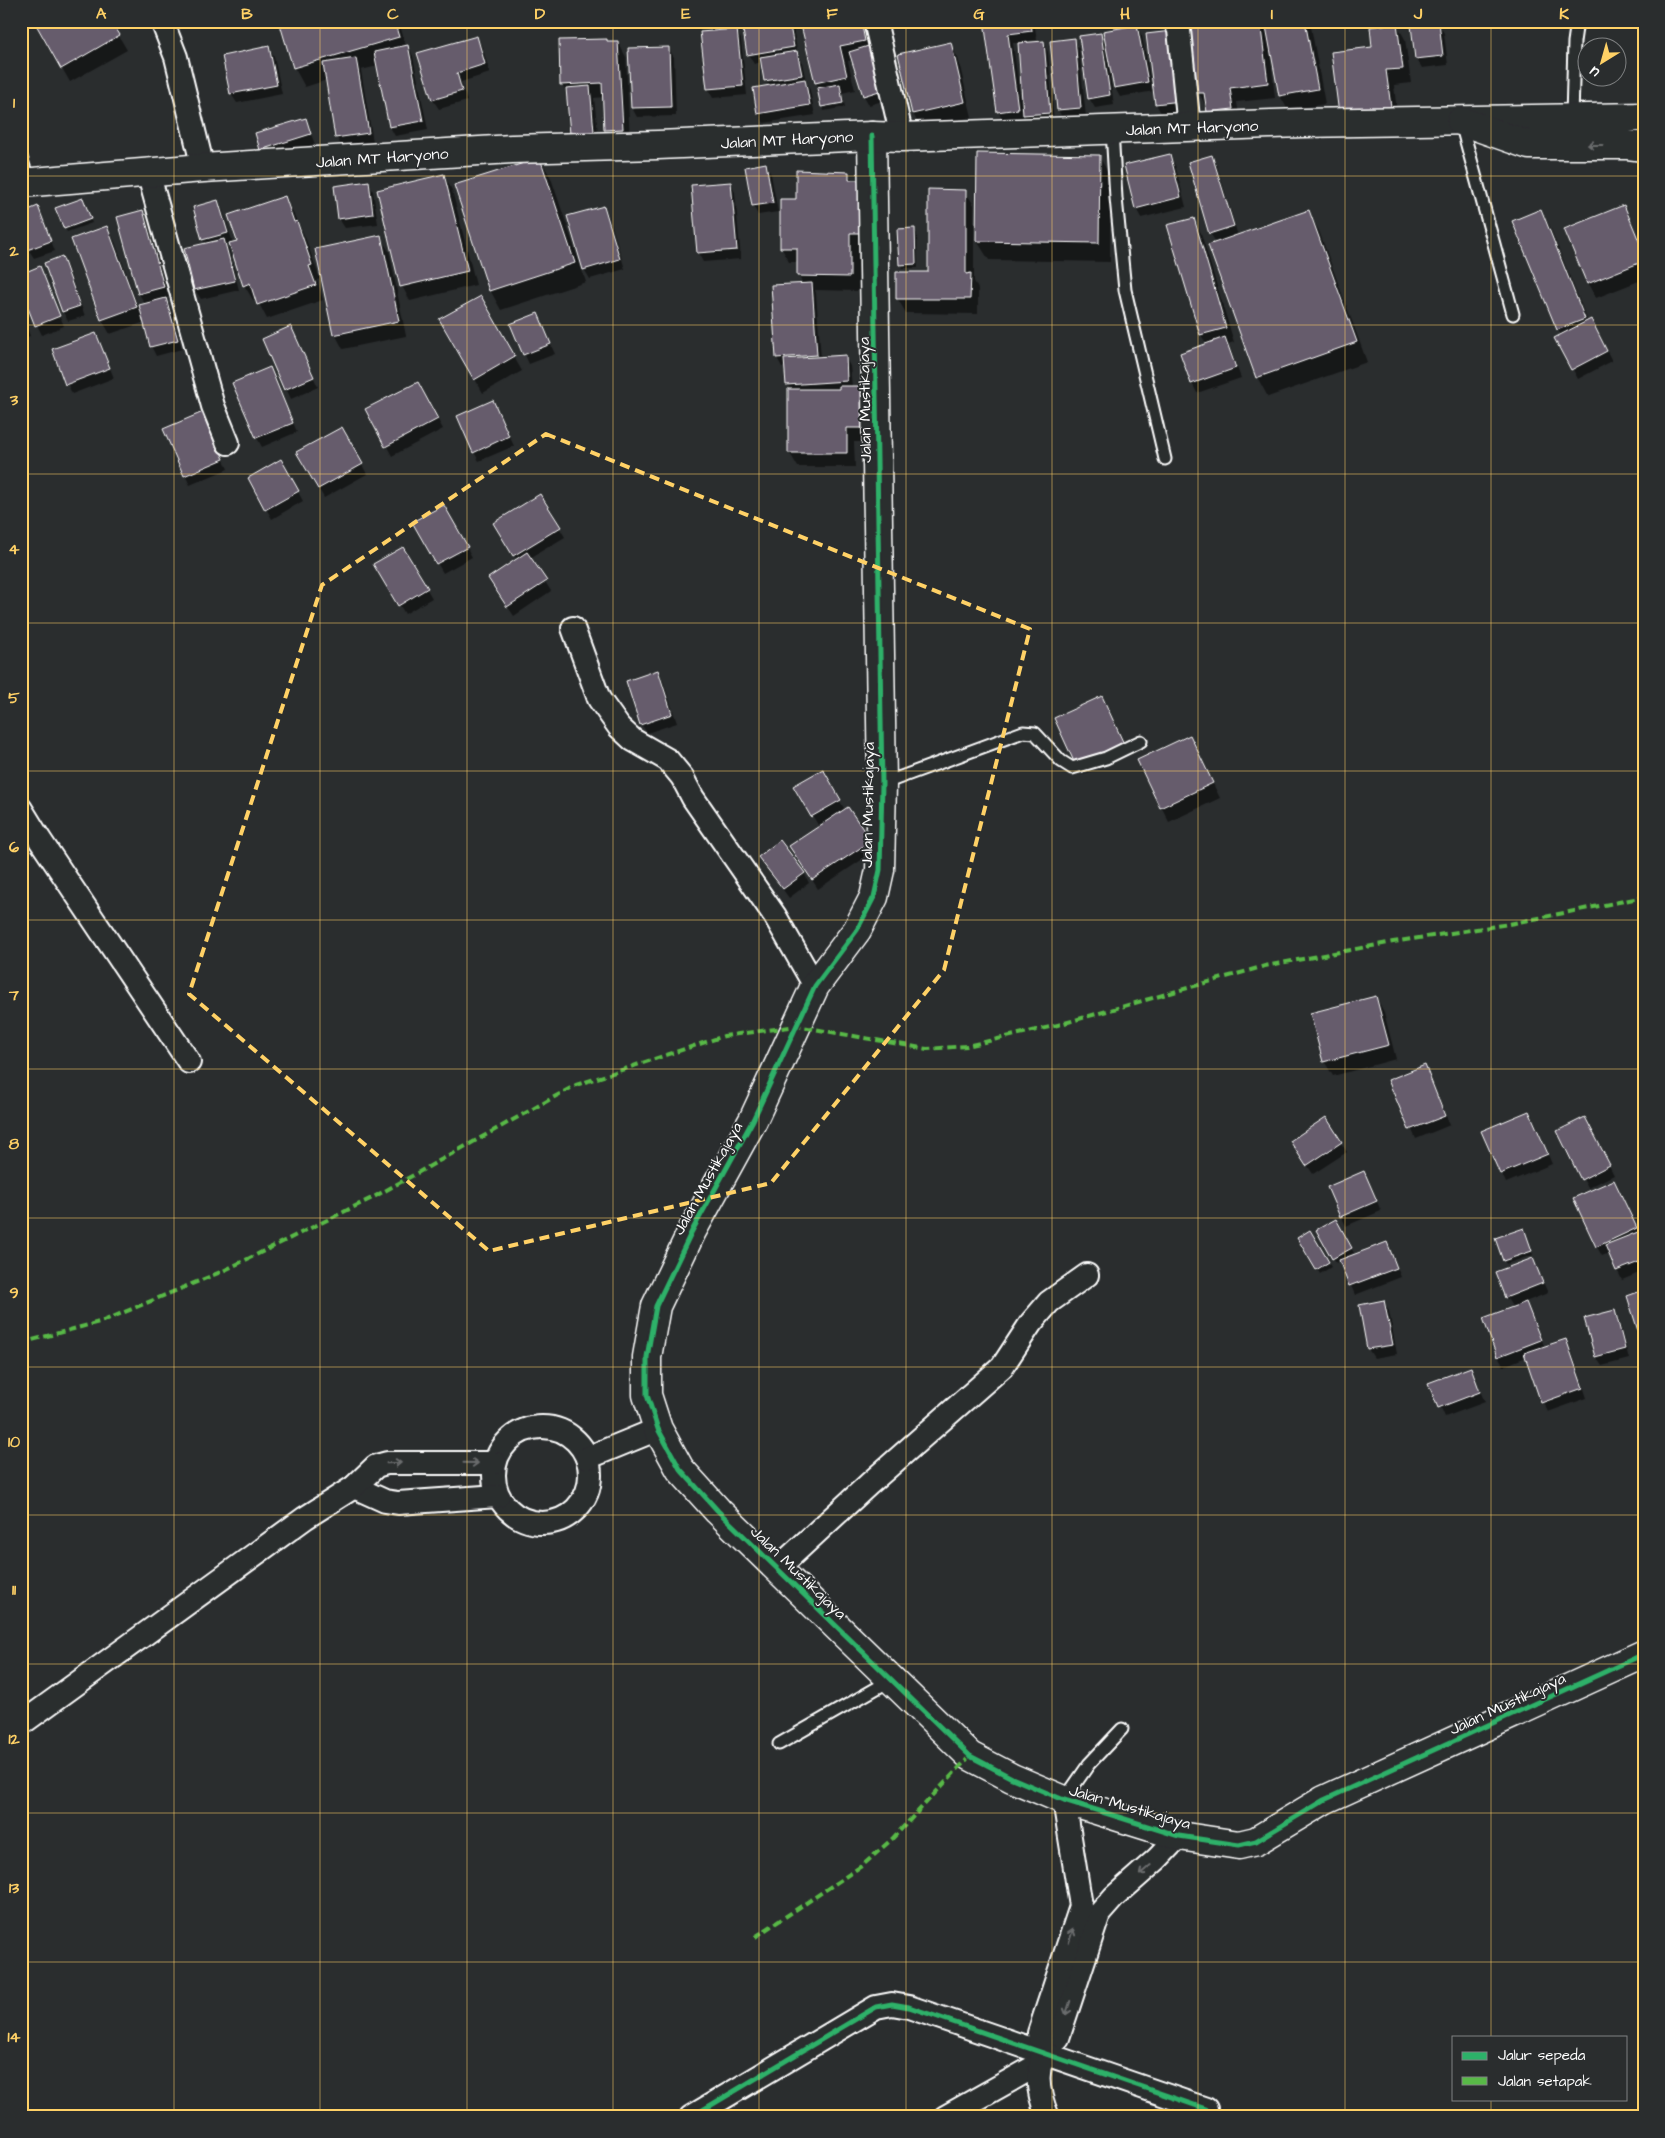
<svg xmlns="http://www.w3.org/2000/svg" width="1665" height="2138" font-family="'Architects Daughter',sans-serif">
	<rect width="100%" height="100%" fill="#2a2d2e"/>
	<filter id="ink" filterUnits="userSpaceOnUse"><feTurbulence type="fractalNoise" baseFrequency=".02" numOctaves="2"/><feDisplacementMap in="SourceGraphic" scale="10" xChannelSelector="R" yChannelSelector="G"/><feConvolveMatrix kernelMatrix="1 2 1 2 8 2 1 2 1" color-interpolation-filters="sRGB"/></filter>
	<g filter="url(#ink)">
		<g fill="#0007">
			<polygon points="35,21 110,21 127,50 70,82"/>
			<polygon points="280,21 399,21 406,47 408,46 413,56 428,130 395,136 390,127 378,66 361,70 373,142 342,147 337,138 327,80 305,87 294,67"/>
			<polygon points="770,21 790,21 793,28 798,55 802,62 806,81 810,90 815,115 764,123 759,114 754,89 769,86 766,81 762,62 754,64 748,54"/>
			<polygon points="801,21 865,21 893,98 869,105 864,96 853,60 848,61 855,90 842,93 845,107 824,111"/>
			<polygon points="986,21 1034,21 1037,40 1028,41 1029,43 1043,42 1048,52 1054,122 1030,124 1023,113 1019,43 1013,43 1023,118 1004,121 998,111"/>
			<polygon points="1233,21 1261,21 1268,34 1266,21 1310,21 1325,104 1288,110 1280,96 1272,51 1270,51 1275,98 1237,102 1240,123 1216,126 1199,93 1190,26"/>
			<polygon points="1438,23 1444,33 1448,65 1422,68 1416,58"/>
			<polygon points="1397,25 1405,39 1411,83 1394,85 1398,122 1348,128 1373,48"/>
			<polygon points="1136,26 1142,36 1152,89 1154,89 1147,35 1186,111 1161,113 1156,104 1154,91 1120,97 1115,88 1113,76 1110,77 1114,105 1095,108 1089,98 1100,35 1106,45"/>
			<polygon points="736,30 741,39 747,95 713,98 708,89"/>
			<polygon points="476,37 482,47 490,73 461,82 467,101 439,109 433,100"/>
			<polygon points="1074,40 1079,49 1086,117 1063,119 1058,110"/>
			<polygon points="618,42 626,57 630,143 614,144 605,129 604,97 594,98 599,141 577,143 567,94 562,84 608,43"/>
			<polygon points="950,44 958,58 972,117 921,128 913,114"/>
			<polygon points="268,48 274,57 282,94 237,103 231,94 223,57"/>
			<polygon points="668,48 674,57 676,116 637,117 632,108 630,49"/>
			<polygon points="305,120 315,144 267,159 261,150"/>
			<polygon points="1169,155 1175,165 1186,207 1141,218 1136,208"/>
			<polygon points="1099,156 1110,176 1110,262 989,260 977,241"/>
			<polygon points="1212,156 1217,166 1238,236 1308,211 1319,231 1367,362 1268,397 1257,377 1217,244 1210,233"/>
			<polygon points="540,159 551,178 586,282 501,310 490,290"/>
			<polygon points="765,165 771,174 778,212 758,215 753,206"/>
			<polygon points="848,173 853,181 867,247 858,247 858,291 815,290 816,293 821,358 845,357 850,366 852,387 875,442 854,442 855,467 798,467 789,452 791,391 787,384 786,367 782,367 777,358 803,284 798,275 798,262 789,262 781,247 797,201"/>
			<polygon points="444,175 452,190 476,285 410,301 402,286"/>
			<polygon points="368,182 373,191 378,224 345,228 339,219"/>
			<polygon points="730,183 735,192 741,259 703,262 698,253"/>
			<polygon points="965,191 974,205 974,281 978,289 978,314 906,313 897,298 929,273"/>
			<polygon points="285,197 305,237 320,279 317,280 323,300 267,319 256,298 253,300 244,285 230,243 226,244 229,250 239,290 201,299 195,290 206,244 203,240 218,201 223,211 233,243 238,241"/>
			<polygon points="84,203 92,223 67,232 65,228"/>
			<polygon points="1623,206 1644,251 1644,279 1596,298 1588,284"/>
			<polygon points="604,207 609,217 625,269 590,279 584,269"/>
			<polygon points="38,208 55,251 34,258 28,249"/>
			<polygon points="1540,211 1549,225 1588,322 1596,330 1612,361 1578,379 1556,338 1561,336 1514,221"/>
			<polygon points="143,212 148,221 169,297 165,298 171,309 182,349 156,356 151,346 145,322 110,334 102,320 73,240 107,228 115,242 138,306 145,304 139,294 119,218"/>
			<polygon points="1193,219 1201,233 1234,342 1228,344 1241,378 1197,393 1192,383 1207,345 1201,335"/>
			<polygon points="914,229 917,234 918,268 902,268 900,264"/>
			<polygon points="380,237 389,251 406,336 343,349 335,334"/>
			<polygon points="21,242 29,264 21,267"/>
			<polygon points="62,258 67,267 85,316 68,321 63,312 46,264"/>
			<polygon points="40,268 64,326 42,335 37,325"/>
			<polygon points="480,297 522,371 483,393 441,320"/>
			<polygon points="21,310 30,336 21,339"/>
			<polygon points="537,314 555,354 529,364 511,324"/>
			<polygon points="291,328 318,387 291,399 263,339"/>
			<polygon points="96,334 114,378 72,394 53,350"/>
			<polygon points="275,378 297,432 262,447 257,438"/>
			<polygon points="423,393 443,429 392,456 367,410"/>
			<polygon points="493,401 514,446 479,461 474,452"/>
			<polygon points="208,423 228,469 190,485 185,475"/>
			<polygon points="342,428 367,474 324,498 298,453"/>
			<polygon points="281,461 303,501 272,519 249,478"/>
			<polygon points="444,506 472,557 443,573 414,523"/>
			<polygon points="495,523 559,527 565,537 530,558 551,591 514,616 495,588 517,560"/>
			<polygon points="403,548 432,598 405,614 375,564"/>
			<polygon points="657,672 663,681 677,723 647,733 641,724"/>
			<polygon points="1102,698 1128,754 1083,775 1078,765"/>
			<polygon points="1197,751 1220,798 1169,822 1138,761"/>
			<polygon points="822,770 845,810 875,851 818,889 796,855 825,823 824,822 818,825 795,786"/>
			<polygon points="759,857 804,873 809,883 789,898"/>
			<polygon points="1376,997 1384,1012 1396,1059 1333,1076 1324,1061"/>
			<polygon points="1424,1067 1450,1125 1416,1139 1390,1081"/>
			<polygon points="1325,1119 1347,1152 1313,1174 1297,1150"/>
			<polygon points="1534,1122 1552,1164 1506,1183 1483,1132"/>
			<polygon points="1590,1128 1614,1175 1588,1188 1583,1179"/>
			<polygon points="1614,1181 1639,1233 1642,1231 1644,1234 1644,1271 1622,1280 1609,1253 1602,1256 1597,1247"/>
			<polygon points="1369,1182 1381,1211 1346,1226 1341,1216"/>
			<polygon points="1336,1221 1354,1253 1348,1256 1349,1257 1387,1243 1401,1277 1355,1295 1340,1260 1336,1263 1318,1231"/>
			<polygon points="1310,1232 1331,1267 1320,1274 1299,1238"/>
			<polygon points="1526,1234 1533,1255 1506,1264 1504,1260"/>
			<polygon points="1533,1260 1548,1293 1525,1302 1531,1313 1545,1348 1565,1340 1571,1350 1587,1398 1548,1412 1543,1402 1526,1357 1504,1366 1498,1356 1513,1308 1506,1297"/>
			<polygon points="1383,1301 1389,1311 1397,1354 1374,1358 1368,1349"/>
			<polygon points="1614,1311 1619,1321 1629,1359 1602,1366 1596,1357"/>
			<polygon points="1470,1369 1485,1402 1445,1417 1430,1383"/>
		</g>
		<g fill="#665c6c" stroke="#fff">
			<polygon points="34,21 111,21 120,35 61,69"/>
			<polygon points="279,21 394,21 399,37 293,68"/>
			<polygon points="762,21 789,21 794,47 747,55 742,24"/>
			<polygon points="800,21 861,21 865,41 840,46 847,76 815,83"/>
			<polygon points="984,21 1031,21 1032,31 1008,34 1018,109 997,112"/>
			<polygon points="1222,21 1260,21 1268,83 1230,88 1233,109 1207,112 1204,93 1197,93 1189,25"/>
			<polygon points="1265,21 1305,21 1318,89 1279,96"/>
			<polygon points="1439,22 1443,56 1415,59 1411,25"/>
			<polygon points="1397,23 1403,69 1386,70 1391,107 1339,114 1331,52 1372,47 1370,27"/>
			<polygon points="1137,25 1148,82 1114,88 1103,31"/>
			<polygon points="737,29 743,86 707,89 700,32"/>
			<polygon points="1172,31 1181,101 1155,104 1146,34"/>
			<polygon points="1101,33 1110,95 1088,99 1079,36"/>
			<polygon points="477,36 485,64 457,73 462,91 432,100 417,53"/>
			<polygon points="1075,38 1081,108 1057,110 1050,41"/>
			<polygon points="607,39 607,41 618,41 623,129 604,130 602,83 560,85 559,40"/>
			<polygon points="1044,41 1050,113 1023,115 1018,43"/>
			<polygon points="951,42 965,102 912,114 898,54"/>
			<polygon points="875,44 889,88 863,96 849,52"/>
			<polygon points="408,45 423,121 389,127 374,52"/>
			<polygon points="269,46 277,85 230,94 222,56"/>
			<polygon points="669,47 671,107 631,108 628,48"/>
			<polygon points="797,51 802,75 764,81 760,57"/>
			<polygon points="356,58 369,133 335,138 323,63"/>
			<polygon points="805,79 810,105 757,114 753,88"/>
			<polygon points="840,84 843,103 821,107 817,88"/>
			<polygon points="590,86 594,132 570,134 566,88"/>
			<polygon points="306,118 311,134 260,150 255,133"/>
			<polygon points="977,153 1100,155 1099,243 976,241"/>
			<polygon points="1170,154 1181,197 1135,209 1124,165"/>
			<polygon points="1212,155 1234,226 1209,234 1188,162"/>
			<polygon points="540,158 575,263 489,291 454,185"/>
			<polygon points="766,163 773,203 752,206 745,167"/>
			<polygon points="796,170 849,172 849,180 861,180 859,233 850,233 850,277 797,276 797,248 780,248 780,199 796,199"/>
			<polygon points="444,174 468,271 400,287 377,190"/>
			<polygon points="369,181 373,214 338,219 334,186"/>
			<polygon points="731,182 737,250 697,253 691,185"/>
			<polygon points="928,189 966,190 966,274 971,273 970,299 896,299 896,272 928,272"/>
			<polygon points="285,196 294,222 297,221 312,265 309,266 316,285 257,305 250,283 243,286 229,243 237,241 228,215"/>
			<polygon points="83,198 91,219 64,229 55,208"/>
			<polygon points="218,200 228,233 202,240 193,207"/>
			<polygon points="1624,205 1644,253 1644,261 1587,284 1564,229"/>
			<polygon points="38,206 51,241 27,250 21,234 21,213"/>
			<polygon points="604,206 620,259 583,270 567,216"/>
			<polygon points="1541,209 1585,319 1557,330 1512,221"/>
			<polygon points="143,210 164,287 138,294 117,217"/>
			<polygon points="1309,210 1357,342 1256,378 1208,245"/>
			<polygon points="1194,218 1226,328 1200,335 1167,225"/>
			<polygon points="107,226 137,307 101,320 71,239"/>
			<polygon points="915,228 916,264 899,265 897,229"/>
			<polygon points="381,235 399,321 333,335 315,249"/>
			<polygon points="224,239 235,281 194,290 184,248"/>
			<polygon points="62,256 80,306 62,312 44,263"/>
			<polygon points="40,266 60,316 35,326 21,290 21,274"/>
			<polygon points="812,283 817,355 776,358 771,285"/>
			<polygon points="481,296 515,356 474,380 439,319"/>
			<polygon points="166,298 178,340 150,347 139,305"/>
			<polygon points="538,313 551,344 523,355 510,324"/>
			<polygon points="1591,319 1607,351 1571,370 1554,338"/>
			<polygon points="291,326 314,377 284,390 262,339"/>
			<polygon points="96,333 110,368 65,385 52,349"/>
			<polygon points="1225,337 1236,368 1191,384 1180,353"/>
			<polygon points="846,355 847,381 786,385 784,359"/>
			<polygon points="270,367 293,423 256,438 232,383"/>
			<polygon points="418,382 438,419 385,447 365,409"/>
			<polygon points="839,386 867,386 867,428 847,428 847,453 788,453 788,389 839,389"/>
			<polygon points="493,400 509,436 473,453 457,416"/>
			<polygon points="203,412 224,459 184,476 163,429"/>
			<polygon points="342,427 363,464 318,489 296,452"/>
			<polygon points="281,459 299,491 265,510 248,478"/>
			<polygon points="540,494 561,527 513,556 493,523"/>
			<polygon points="444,505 468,547 436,564 412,522"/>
			<polygon points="403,547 428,588 398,606 373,564"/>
			<polygon points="527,552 547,581 507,607 488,578"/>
			<polygon points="658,670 672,714 640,725 626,681"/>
			<polygon points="1102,696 1124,744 1076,766 1054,718"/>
			<polygon points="1190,735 1213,783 1160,808 1137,760"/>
			<polygon points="823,769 841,800 811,817 793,786"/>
			<polygon points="848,807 871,841 812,880 789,846"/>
			<polygon points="780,840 805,873 783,889 758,857"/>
			<polygon points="1376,996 1389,1045 1323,1062 1310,1013"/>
			<polygon points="1425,1065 1445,1116 1409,1130 1388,1080"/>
			<polygon points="1529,1111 1548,1154 1500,1174 1481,1131"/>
			<polygon points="1326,1117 1342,1142 1306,1166 1290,1141"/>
			<polygon points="1585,1117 1610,1165 1581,1180 1557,1131"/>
			<polygon points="1364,1171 1377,1201 1340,1217 1327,1187"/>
			<polygon points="1614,1180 1637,1228 1596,1247 1573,1198"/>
			<polygon points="1336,1219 1352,1248 1332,1259 1316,1230"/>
			<polygon points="1524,1228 1532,1251 1503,1261 1495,1238"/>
			<polygon points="1310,1230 1329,1262 1316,1270 1297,1238"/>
			<polygon points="1643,1230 1644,1260 1616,1271 1605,1245"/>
			<polygon points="1387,1242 1397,1268 1349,1286 1339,1260"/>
			<polygon points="1533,1258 1543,1283 1505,1298 1495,1272"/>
			<polygon points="1644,1290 1644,1350 1627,1296"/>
			<polygon points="1384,1300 1393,1345 1367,1349 1359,1305"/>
			<polygon points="1526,1302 1541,1340 1497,1357 1483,1318"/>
			<polygon points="1615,1310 1625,1349 1595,1357 1584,1318"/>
			<polygon points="1566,1339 1583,1388 1541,1403 1524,1353"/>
			<polygon points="1471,1367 1480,1392 1438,1408 1428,1383"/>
		</g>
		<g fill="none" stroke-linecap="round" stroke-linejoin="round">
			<defs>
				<g id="service">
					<polyline points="1572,118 1574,42 1577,21"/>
					<polyline points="1461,123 1513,314"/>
					<polyline points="1112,130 1116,198 1125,290 1165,459"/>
					<polyline points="21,157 29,183"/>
					<polyline points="882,784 1023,732 1035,733 1061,761 1072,768 1106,758 1141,741"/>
					<polyline points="779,1744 891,1680"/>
					<polyline points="1064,1800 1089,1764 1122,1729"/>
				</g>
				<g id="minor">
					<polyline points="162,21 176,57 203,168"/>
					<polyline points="875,21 902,137"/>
					<polyline points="1175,21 1179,30 1189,128"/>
					<polyline points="148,172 213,406 228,443"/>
					<polyline points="573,628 599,699 619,727 633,740 668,760 682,777 693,798 775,916 815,986"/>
					<polyline points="21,809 40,840 189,1062"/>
					<circle cx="542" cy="1475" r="48"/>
					<polyline points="587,1458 658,1429"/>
					<polyline points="354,1487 385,1501 398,1503 498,1496"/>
					<polyline points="777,1569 869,1484 1002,1367 1031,1323 1049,1302 1087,1275"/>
					<polyline points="21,1724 305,1518 354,1487 376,1466 387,1463 495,1463"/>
					<polyline points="1044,2049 1058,2038 1099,1914 1114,1897 1157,1859 1179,1836"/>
					<polyline points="691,2117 876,2007 892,2004 909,2007 1206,2109"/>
					<polyline points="945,2117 1041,2063"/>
					<path d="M 1048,2117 C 1042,2103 1037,2088 1039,2073 C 1041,2054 1045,2053 1039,2033 L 1081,1906 L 1064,1800"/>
				</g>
				<polyline id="tertiary" points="872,136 882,784 880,870 874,897 857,930 815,986 753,1120 692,1231 656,1306 647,1357 647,1395 658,1429 680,1469 718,1511 970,1756 1012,1778 1064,1800 1179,1836 1239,1845 1256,1841 1324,1800 1644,1654"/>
				<polyline id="secondary" points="21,183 203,168 512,149 658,145 872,136 902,137 1302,123 1644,117"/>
				<polyline id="motorway" points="1461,121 1529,145 1628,145 1644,147"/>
			</defs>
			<use href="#service" stroke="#fff" stroke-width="15"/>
			<use href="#minor" stroke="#fff" stroke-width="26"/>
			<use href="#tertiary" stroke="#fff" stroke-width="31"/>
			<use href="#secondary" stroke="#fff" stroke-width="31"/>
			<use href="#motorway" stroke="#fff" stroke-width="31"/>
			<use href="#service" stroke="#2a2d2e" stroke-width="11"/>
			<use href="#minor" stroke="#2a2d2e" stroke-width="22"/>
			<use href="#tertiary" stroke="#2a2d2e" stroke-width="28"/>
			<use href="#secondary" stroke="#2a2d2e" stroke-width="28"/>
			<use href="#motorway" stroke="#2a2d2e" stroke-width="28"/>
			<g stroke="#58b947" stroke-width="4" stroke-dasharray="8 4" stroke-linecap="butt">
				<polyline points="21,1343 103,1321 223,1271 372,1198 576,1085 724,1036 797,1026 927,1049 967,1046 1054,1026 1265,966 1393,942 1509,924 1644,897"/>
				<polyline points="755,1937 863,1865 892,1839 970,1756"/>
			</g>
			<defs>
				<g id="cycleway">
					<polyline points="872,136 882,784 880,870 874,897 857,930 815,986 753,1120 692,1231 656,1306 647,1357 647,1395 658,1429 680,1469 718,1511 970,1756 1012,1778 1064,1800 1179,1836 1239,1845 1256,1841 1324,1800 1644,1654"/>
					<polyline points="691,2117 876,2007 892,2004 909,2007 1206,2109"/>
				</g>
			</defs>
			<use href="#cycleway" stroke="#2a2d2e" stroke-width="8"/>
			<use href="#cycleway" stroke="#2db169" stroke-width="5"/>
		</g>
		<defs><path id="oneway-shaft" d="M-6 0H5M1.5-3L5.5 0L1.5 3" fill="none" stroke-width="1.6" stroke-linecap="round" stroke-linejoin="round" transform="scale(1.25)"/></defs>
		<g stroke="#6a6c6d">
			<use href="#oneway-shaft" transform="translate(1595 145) rotate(180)"/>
			<use href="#oneway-shaft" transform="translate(394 1463) rotate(-2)"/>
			<use href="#oneway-shaft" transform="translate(471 1463) rotate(1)"/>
			<use href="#oneway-shaft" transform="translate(1145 1870) rotate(139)"/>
			<use href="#oneway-shaft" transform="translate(1071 1936) rotate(-72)"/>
			<use href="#oneway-shaft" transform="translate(1068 2008) rotate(108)"/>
		</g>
	</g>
	<path fill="none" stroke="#ffd166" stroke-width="4" stroke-dasharray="10 6" stroke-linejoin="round" d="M 546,434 L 1030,629 L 944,970 L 771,1183 L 489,1251 L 189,994 L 322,585 Z"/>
	<path fill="none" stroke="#ffd166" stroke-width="1" stroke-opacity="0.55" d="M 174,21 L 174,2117M 320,21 L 320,2117M 467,21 L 467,2117M 613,21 L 613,2117M 759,21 L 759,2117M 906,21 L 906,2117M 1052,21 L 1052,2117M 1198,21 L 1198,2117M 1345,21 L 1345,2117M 1491,21 L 1491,2037M 21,176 L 1644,176M 21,325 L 1644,325M 21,474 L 1644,474M 21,623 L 1644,623M 21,771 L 1644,771M 21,920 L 1644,920M 21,1069 L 1644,1069M 21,1218 L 1644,1218M 21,1367 L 1644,1367M 21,1515 L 1644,1515M 21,1664 L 1644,1664M 21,1813 L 1644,1813M 21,1962 L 1644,1962M 1491,2099 L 1491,2117"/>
	<g text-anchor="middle" stroke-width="4" stroke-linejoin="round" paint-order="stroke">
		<g font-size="16" fill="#fff" stroke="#2a2d2e">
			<text transform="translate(1192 127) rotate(-2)" y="6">Jalan MT Haryono</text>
			<text transform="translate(787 139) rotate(-3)" y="6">Jalan MT Haryono</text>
			<text transform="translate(382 157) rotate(-4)" y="6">Jalan MT Haryono</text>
			<text transform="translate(864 400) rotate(-91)" y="6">Jalan Mustikajaya</text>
			<text transform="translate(867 805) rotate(-89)" y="6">Jalan Mustikajaya</text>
			<text transform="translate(707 1178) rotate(-61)" y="6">Jalan Mustikajaya</text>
			<text transform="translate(799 1572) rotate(44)" y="6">Jalan Mustikajaya</text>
			<text transform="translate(1507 1703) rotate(-25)" y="6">Jalan Mustikajaya</text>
			<text transform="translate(1130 1806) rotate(16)" y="6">Jalan Mustikajaya</text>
		</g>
	</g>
	<rect width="1665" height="2138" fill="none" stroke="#2a2d2e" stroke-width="55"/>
	<rect x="1452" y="2036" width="175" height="65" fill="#2a2d2e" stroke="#7f8182"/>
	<rect x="1462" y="2052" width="25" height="8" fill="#2db169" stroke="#7f8182"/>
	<text x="1498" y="2060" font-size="15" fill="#ffffff">Jalur sepeda</text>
	<rect x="1462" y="2077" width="25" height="8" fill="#58b947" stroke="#7f8182"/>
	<text x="1498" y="2086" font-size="15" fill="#ffffff">Jalan setapak</text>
	<g transform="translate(1602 62) rotate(217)"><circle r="24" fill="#2a2d2e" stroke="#7f8182"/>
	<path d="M0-4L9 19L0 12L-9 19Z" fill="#ffd166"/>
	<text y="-8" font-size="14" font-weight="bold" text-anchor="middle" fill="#ffffff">U</text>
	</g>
	<rect x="28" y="28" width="1610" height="2082" fill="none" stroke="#ffd166" stroke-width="2"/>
	<g font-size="16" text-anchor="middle" font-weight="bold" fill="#ffd166">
		<text x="101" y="19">A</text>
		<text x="247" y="19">B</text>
		<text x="393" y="19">C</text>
		<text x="540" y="19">D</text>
		<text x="686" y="19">E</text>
		<text x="832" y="19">F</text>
		<text x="979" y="19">G</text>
		<text x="1125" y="19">H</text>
		<text x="1272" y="19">I</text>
		<text x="1418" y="19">J</text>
		<text x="1564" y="19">K</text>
		<text x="14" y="108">1</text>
		<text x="14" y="256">2</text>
		<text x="14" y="405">3</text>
		<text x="14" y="554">4</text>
		<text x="14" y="703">5</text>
		<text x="14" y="852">6</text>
		<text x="14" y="1000">7</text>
		<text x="14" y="1149">8</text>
		<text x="14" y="1298">9</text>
		<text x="14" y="1447">10</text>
		<text x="14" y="1595">11</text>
		<text x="14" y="1744">12</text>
		<text x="14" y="1893">13</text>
		<text x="14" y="2042">14</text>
	</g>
</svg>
